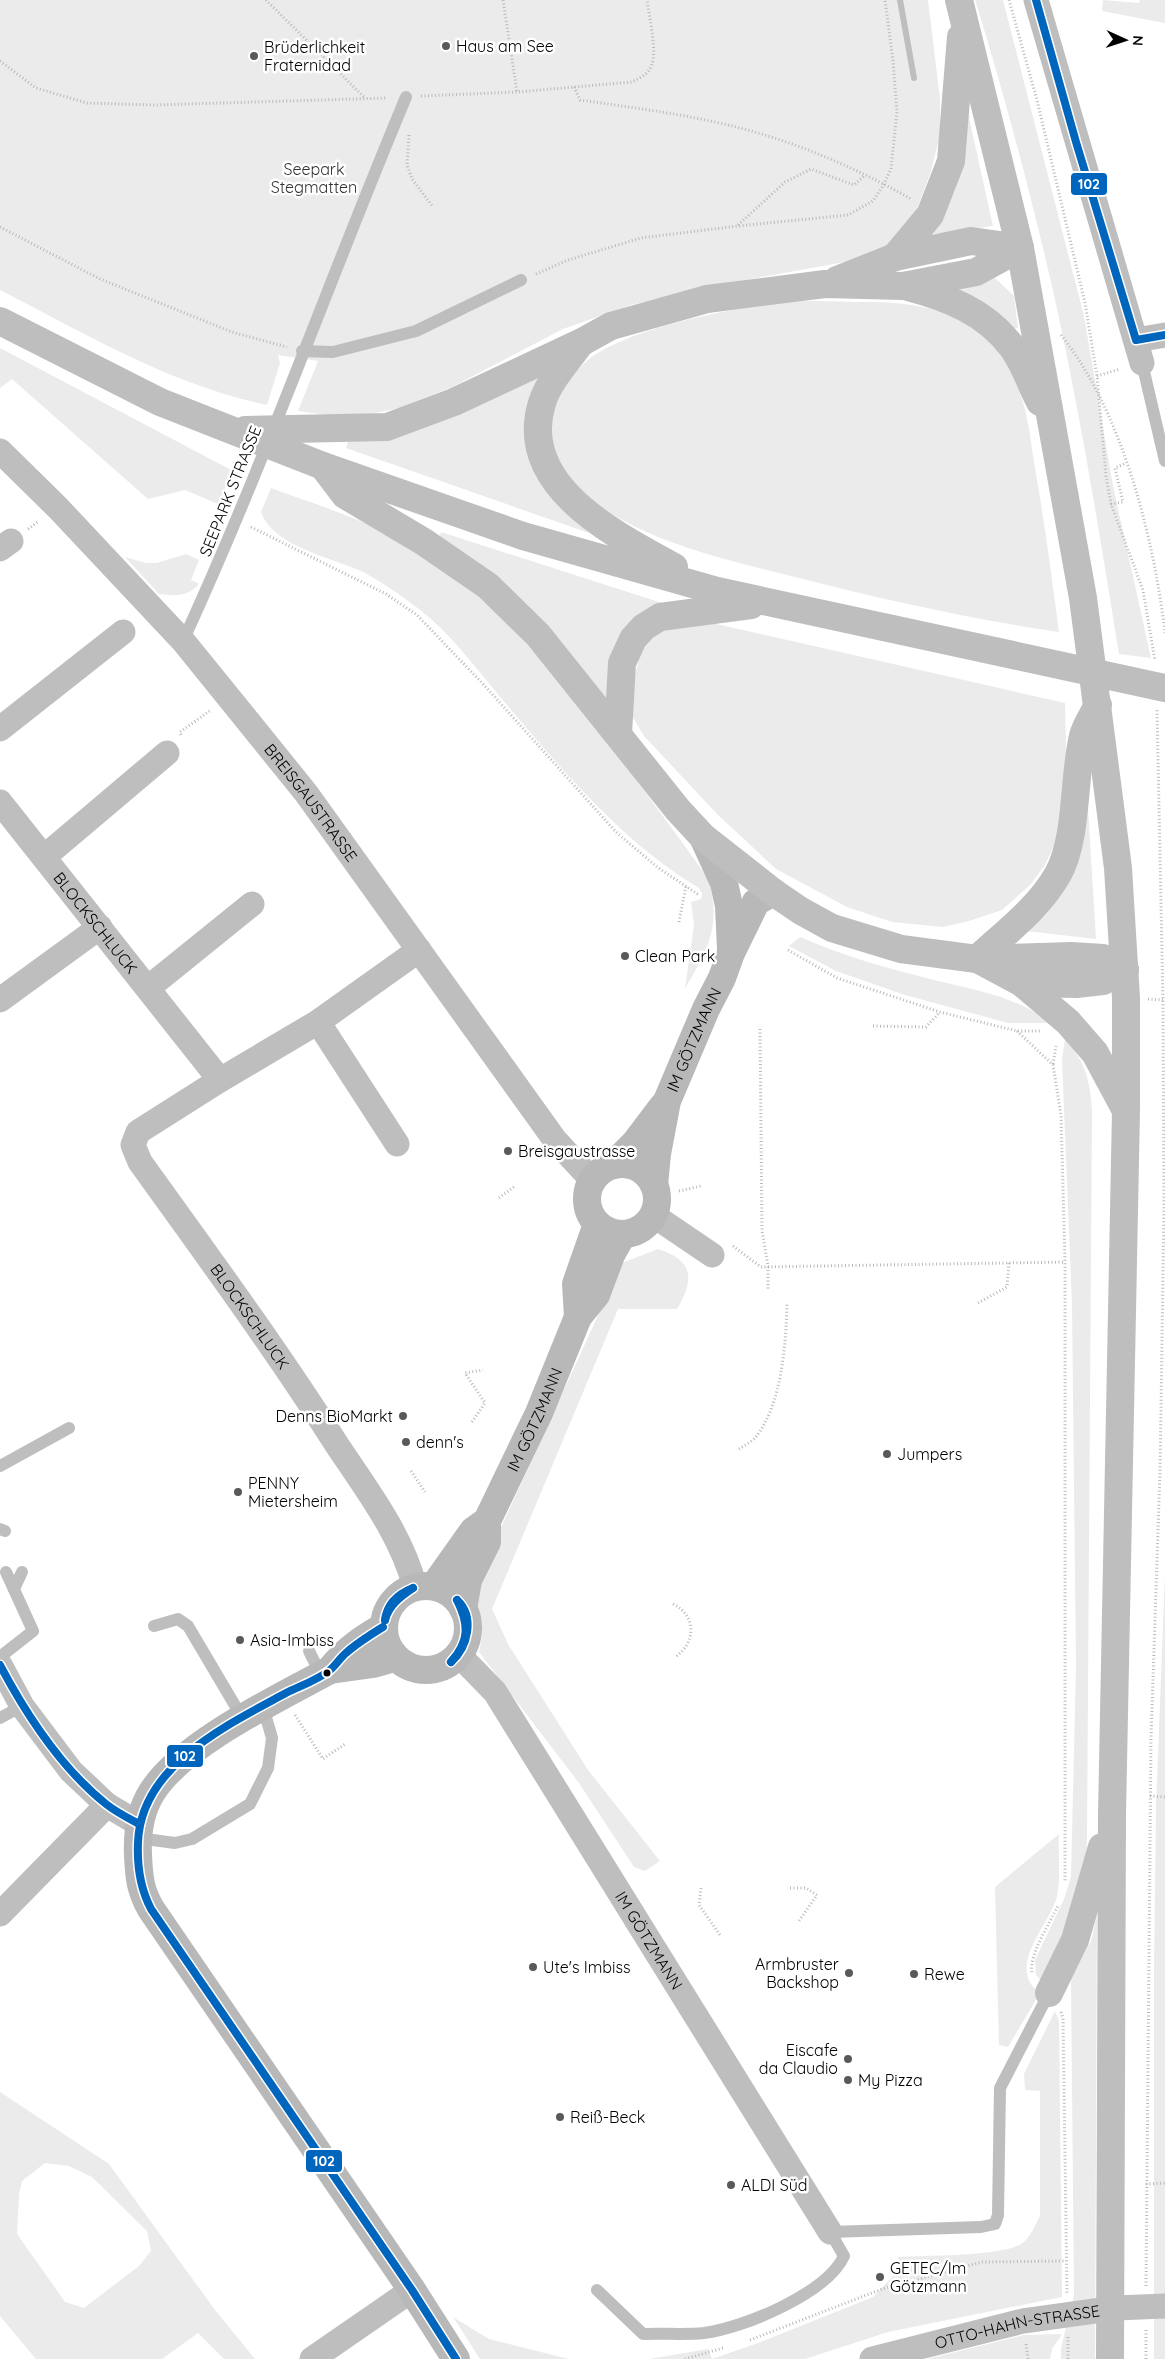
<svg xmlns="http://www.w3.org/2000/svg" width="1165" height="2359" font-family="Quicksand,sans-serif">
	<rect width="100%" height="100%" fill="#fff"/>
	<g fill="#ebebeb" fill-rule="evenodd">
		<path d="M 0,0 L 928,0 L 940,99 L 940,136 L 930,174 L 916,211 L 889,245 L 850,261 L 708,287 L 631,305 L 563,329 L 450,388 L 399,408 L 350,418 L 298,411 L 318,361 L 278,355 L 280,363 L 267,405 C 171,385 86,334 0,290 Z"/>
		<path d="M 975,0 L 1003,0 L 1084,316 L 1113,486 L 1151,658 L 1119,654 C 1099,530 1079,405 1051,282 C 1029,187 1004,93 975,0 Z"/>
		<polygon points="1103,0 1139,3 1140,0 1165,0 1165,23 1102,11"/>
		<polygon points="966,104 993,226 930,235"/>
		<polygon points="995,278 1014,296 1018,328 1012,329 959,291 960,286"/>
		<path d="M 868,302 C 945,302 1003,325 1024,406 C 1030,428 1032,451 1036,474 C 1045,526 1052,579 1059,632 C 971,619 885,600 799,578 C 728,560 646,543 587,497 C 569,483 550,457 549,434 C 549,428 552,421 553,415 C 558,395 572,373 588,360 C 627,329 728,309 778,303 C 807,299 838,302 868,302 Z"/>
		<polygon points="0,348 233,471 218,504 185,490 148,499 12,379 0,388"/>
		<polygon points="546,369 556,499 589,533 346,448 349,438"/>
		<path d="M 271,488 C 320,506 373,522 418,550 C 498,598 545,661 601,734 C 638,782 674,830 709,880 C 721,929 708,948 685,989 L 694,925 L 691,902 L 701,899 L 702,893 L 699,888 C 620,841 560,767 501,698 C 476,668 450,633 419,609 C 402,596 383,583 365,573 C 333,557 274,548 261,512 Z"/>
		<polygon points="441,532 662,603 614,658 605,700 439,539"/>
		<path d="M 186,554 L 199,560 L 191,580 L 199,584 C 187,597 176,596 159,594 L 125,557 L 146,563 L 157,563 Z"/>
		<polygon points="703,621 1065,703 1067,790 1058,837 1045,865 1031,884 1002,910 969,921 943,927 892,922 847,907 776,869 718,815 644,736 632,716 631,691 641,652 657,634 677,623"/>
		<polygon points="1088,808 1096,939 1017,930"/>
		<path d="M 800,937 C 843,956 887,968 934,980 C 974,990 1017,996 1050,1023 L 1008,1023 L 905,995 L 836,971 L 789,946 Z"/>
		<path d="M 1065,1039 C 1086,1063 1090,1080 1092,1111 L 1087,1836 L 1086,1878 L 1044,1983 L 1036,1975 L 1035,1960 L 1065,1897 L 1071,1876 L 1076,1666 L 1072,1304 L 1062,1060 Z"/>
		<path d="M 658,1249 C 695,1261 694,1280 677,1309 L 618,1309 L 492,1609 L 508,1644 L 588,1770 L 660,1861 L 645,1871 L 634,1867 L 579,1783 L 479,1652 C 485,1627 482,1615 471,1593 L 622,1263 Z"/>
		<polygon points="1165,1573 1165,2359 1154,2359 1154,1971 1156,1807"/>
		<path d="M 1059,1834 C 1058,1853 1061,1878 1057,1896 C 1051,1924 1004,1967 1040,1993 L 1008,2047 L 999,2045 L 995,1887 Z"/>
		<polygon points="1097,1915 1095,2359 1061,2359 1061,2348 1074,2295 1071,1979 1091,1941"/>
		<path d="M 1055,2011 L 1059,2021 L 1062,2297 L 888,2332 L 805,2359 L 649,2359 L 708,2349 L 712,2359 L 758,2343 L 873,2297 L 896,2273 L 892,2268 L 899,2257 C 928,2255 998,2257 1021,2244 C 1030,2239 1035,2225 1040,2216 L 1040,2091 L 1025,2090 L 1024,2074 Z"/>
		<path d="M 0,2092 L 109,2164 L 215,2310 L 255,2359 L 224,2359 L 198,2333 L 162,2359 L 36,2359 L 0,2316 ZM 45,2163 L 69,2166 L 92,2177 L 147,2231 L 151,2251 L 139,2266 L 84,2308 L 65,2302 L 17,2234 L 19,2194 L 22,2181 Z"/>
		<polygon points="453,2317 489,2339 569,2359 480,2359"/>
		<polygon points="1062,2334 1052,2349 1050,2359 927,2359 1024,2335"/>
	</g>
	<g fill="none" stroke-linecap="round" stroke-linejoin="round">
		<polyline stroke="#bebebe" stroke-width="6" points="900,0 914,78"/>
		<g stroke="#b9b9b9" stroke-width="3" stroke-dasharray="1 2.5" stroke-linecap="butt">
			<polyline points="266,0 365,98"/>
			<polyline points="503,0 517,92"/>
			<polyline points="1009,0 1037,100 1085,303 1097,376 1106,476 1111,504 1143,590 1155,661"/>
			<polyline points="0,61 36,88 87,103 155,105 387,98"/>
			<path d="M 574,87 L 580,100 C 628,107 676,113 724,124 C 789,139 853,166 911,199"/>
			<path d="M 421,96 L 517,92 L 632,82 C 640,78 649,74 652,64 C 657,51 649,15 647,0"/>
			<polyline points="409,135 407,165 412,179 433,207"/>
			<polyline points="738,225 785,182 811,169 854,185 865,175"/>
			<polyline points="0,227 100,279 232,332 287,347"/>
			<polyline points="536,274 568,260 641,238 738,226 848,215 873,201 883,186 891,169 897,112 893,61 885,0"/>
			<path d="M 1061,335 C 1122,411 1154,538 1165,633"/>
			<polyline points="1097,376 1120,369"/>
			<polyline points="1111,504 1123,502 1115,468 1126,463"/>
			<polyline points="251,527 386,594 417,615 484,685 616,832 657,867 699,895"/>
			<polyline points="28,529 39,521"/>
			<polyline points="181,735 180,732 211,710"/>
			<polyline points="679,922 686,886"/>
			<polyline points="788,950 837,978 940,1012 1017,1031 1041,1031"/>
			<polyline points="1148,999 1164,1000"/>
			<polyline points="873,1026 926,1027 940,1012"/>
			<polyline points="760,1029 762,1231 768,1266 768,1291"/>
			<polyline points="1017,1031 1053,1065 1061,1115 1065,1262 1065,1882"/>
			<polyline points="1053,1064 1056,1046"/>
			<polyline points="679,1191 701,1186"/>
			<polyline points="499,1198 515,1186"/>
			<polyline points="733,1246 761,1267 1065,1262"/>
			<polyline points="978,1303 1007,1287 1009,1263"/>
			<polyline points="472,1422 485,1403 465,1373 483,1370"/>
			<path d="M 739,1449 C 744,1446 751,1442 755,1438 C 782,1405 786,1344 787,1303"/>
			<polyline points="411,1471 425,1492"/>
			<path d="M 673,1604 C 697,1616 696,1643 675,1657"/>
			<polyline points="295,1715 323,1759 345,1744"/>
			<polyline points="1150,1796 1165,1797"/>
			<polyline points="701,1888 699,1905 720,1935"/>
			<polyline points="790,1888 806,1888 817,1895 799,1921"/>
			<path d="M 1032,1972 C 1029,1954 1050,1923 1058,1906"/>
			<polyline points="1061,2012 1063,2018 1067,2293"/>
			<polyline points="1146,2184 1165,2183"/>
			<polyline points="1146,2286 1151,1738 1160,1473 1164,1208 1163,1000 1157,710"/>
			<polyline points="1146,2330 1146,2359"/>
			<polyline points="750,2340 882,2289 982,2262 1066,2261"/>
			<polyline points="1026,2344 1028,2359"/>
			<polyline points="685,2359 723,2348"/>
			<polyline points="1068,2359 1068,2337"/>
		</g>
		<g stroke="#bebebe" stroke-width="12">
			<polyline points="302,351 333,352 416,331 521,280"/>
			<polyline points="1142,363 1165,461"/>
			<path d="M 183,641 C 265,463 330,278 406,97"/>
			<polyline points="0,1466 69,1428"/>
			<polyline points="0,1529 5,1531"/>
			<polyline points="14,1589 22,1572"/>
			<polyline points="154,1626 178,1619 188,1626 243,1719"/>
			<polyline points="309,1651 321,1675"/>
			<polyline points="0,1657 33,1631 6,1572"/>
			<polyline points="0,1718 22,1706"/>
			<polyline points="138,1838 175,1843 192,1839 250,1804 268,1768 272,1738 263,1707"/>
			<path d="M 597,2290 L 643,2334 C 663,2333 684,2335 704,2333 C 744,2328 827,2293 844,2256 L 830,2232 L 981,2227 L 995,2224 L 998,2215 L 1000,2088 L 1049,1993"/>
		</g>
		<g stroke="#bebebe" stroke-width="25">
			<polyline points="1036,0 1142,363"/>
			<polyline points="1136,340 1165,335"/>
			<path id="s1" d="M 0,451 L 58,508 L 183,641 L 306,793 L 555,1140 L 592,1180"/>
			<polyline points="0,549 11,541"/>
			<polyline points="0,729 123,632"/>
			<path id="s2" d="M 0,802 L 220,1080 L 318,1022 L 419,950"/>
			<polyline points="44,857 167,753"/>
			<polyline points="148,988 252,904"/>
			<polyline points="0,1000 100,927"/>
			<polyline points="318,1022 397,1144"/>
			<path id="s3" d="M 220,1080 L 138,1132 L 133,1145 L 140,1162 C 207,1255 275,1348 337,1445 C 367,1490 401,1534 415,1587"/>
			<polyline points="653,1215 712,1255"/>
			<path id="s4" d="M 459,1655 L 495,1692 L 830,2232"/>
			<polyline points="0,1665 22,1706 71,1771 107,1805 139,1824"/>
			<polyline points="0,1914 107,1805"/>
			<polyline points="312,2359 412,2290"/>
			<path id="s5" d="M 872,2359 L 1023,2321 L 1116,2308 L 1165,2306"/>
		</g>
		<g stroke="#b8b8b8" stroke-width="28">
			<polyline points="703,837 724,883 729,906 731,949"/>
			<circle cx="622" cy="1199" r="35"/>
			<polyline points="613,1165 635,1143 663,1106"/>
			<path id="s6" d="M 654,1185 L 657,1154 L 667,1101 L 706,1009 L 722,978 L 731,953 L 756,902 L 773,892"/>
			<polyline points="578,1317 576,1284 597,1224"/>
			<circle cx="426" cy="1628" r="42"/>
			<polyline points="434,1586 473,1531 487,1521"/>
			<path id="s7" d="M 463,1609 L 468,1580 L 487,1542 L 487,1521 L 539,1413 L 578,1317 L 596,1295 L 611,1255 L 622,1235"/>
			<path d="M 383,1627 C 362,1639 345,1651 330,1670 C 279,1698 182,1744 152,1792 C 140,1811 137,1833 138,1855 C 139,1877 140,1890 151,1909 L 412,2290 L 456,2359"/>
			<polyline points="330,1670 373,1664 394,1658"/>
		</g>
		<g stroke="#bebebe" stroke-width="28">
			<polyline points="959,0 1020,248 1083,598 1118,868 1126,998 1126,1110 1112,1815 1110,2359"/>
			<polyline points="895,257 971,241 1020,248"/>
			<polyline points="837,280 895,257 930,215 951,161 961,37"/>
			<path d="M 908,287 C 949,298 986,312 1012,347 C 1024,363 1031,385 1040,402"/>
			<polyline points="0,321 160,402 323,466 523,536 717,591 1165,688"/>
			<path d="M 579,345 C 566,363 549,381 542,403 C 516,486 616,535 674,567"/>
			<polyline points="245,430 387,427 454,402 582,342 611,326 707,299 825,284 903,286 976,272 1020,248"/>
			<polyline points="323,466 345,495 424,542 488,586 538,635 678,810 703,837 773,892 801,911 832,928 901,949 977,959 1071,956 1103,958 1125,970"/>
			<polyline points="618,734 622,663 633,639 644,627 660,617 751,605"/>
			<path d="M 977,959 C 1005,933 1039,908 1058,874 C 1078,838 1073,777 1083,736 C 1086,725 1093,715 1098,705"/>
			<polyline points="979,960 1022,983 1068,1022 1095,1053 1124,1107"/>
			<polyline points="1022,983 1076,984 1103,981 1125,970"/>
			<polyline points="1049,1993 1075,1940 1102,1847"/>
		</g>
		<defs>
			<g id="bus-1">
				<polyline points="1036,0 1076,142 1136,340 1165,335"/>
				<path d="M 385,1620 C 387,1604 398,1594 413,1588"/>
				<path d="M 385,1620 C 389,1605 400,1597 413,1588"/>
				<path d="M 383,1627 C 370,1635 357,1643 346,1653 C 340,1658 336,1665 330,1670 C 318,1680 300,1686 286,1693 C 227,1725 140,1766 138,1843 C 137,1866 140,1888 151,1909 L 412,2290 L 456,2359"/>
				<path d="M 451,1662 C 470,1641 469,1624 457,1600"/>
				<path d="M 451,1662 C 468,1647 475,1617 457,1600"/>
				<path d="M 0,1665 C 27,1716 61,1768 106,1804 C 116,1812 128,1818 139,1824"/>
			</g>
		</defs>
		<use href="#bus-1" stroke="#fff" stroke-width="11"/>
		<use href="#bus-1" stroke="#0065bd" stroke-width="8"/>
	</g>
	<g fill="#595959" stroke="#fff" stroke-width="2">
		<circle cx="446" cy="46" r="5"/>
		<circle cx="254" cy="56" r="5"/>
		<circle cx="625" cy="956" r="5"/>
		<circle cx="508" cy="1151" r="5"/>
		<circle cx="403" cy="1416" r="5"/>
		<circle cx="406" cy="1442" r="5"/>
		<circle cx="887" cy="1454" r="5"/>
		<circle cx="238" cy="1492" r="5"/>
		<circle cx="240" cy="1640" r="5"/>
		<circle cx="533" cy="1967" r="5"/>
		<circle cx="849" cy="1973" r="5"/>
		<circle cx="914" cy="1974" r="5"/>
		<circle cx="848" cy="2059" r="5"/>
		<circle cx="848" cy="2080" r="5"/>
		<circle cx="560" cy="2117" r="5"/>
		<circle cx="731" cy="2185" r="5"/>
		<circle cx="880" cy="2277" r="5"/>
	</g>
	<circle fill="#000" stroke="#fff" stroke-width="2" cx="327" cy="1673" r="4.5"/>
	<g text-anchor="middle" stroke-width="5" stroke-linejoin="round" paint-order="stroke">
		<g font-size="16" fill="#000" stroke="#fff" text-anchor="start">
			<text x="456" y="52">Haus am See</text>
			<text x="264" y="53">Brüderlichkeit<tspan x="264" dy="18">Fraternidad</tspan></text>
			<text x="635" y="962">Clean Park</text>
			<text x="518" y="1157">Breisgaustrasse</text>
			<text x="393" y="1422" text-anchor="end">Denns BioMarkt</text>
			<text x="416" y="1448">denn's</text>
			<text x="897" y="1460">Jumpers</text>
			<text x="248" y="1489">PENNY<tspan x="248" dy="18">Mietersheim</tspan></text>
			<text x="250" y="1646">Asia-Imbiss</text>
			<text x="839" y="1970" text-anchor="end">Armbruster<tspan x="839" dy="18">Backshop</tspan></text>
			<text x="543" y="1973">Ute's Imbiss</text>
			<text x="924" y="1980">Rewe</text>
			<text x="838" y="2056" text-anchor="end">Eiscafe<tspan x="838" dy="18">da Claudio</tspan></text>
			<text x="858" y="2086">My Pizza</text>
			<text x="570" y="2123">Reiß-Beck</text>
			<text x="741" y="2191">ALDI Süd</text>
			<text x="890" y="2274">GETEC/Im<tspan x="890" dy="18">Götzmann</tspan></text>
		</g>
		<g font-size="16" fill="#323232" stroke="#fff">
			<text x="314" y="175">Seepark<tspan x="314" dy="18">Stegmatten</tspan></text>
		</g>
		<g font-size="16" fill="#000" stroke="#fff">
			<text transform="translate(230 491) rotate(-68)" y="6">SEEPARK STRASSE</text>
			<text dy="6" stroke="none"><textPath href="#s1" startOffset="470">BREISGAUSTRASSE</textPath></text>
			<text dy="6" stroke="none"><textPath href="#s2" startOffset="154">BLOCKSCHLUCK</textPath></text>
			<text dy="6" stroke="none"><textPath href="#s6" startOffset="152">IM GÖTZMANN</textPath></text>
			<text dy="6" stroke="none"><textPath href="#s3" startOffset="319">BLOCKSCHLUCK</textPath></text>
			<text dy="6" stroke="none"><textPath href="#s7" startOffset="205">IM GÖTZMANN</textPath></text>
			<text dy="6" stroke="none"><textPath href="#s4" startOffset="344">IM GÖTZMANN</textPath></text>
			<text dy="6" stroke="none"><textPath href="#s5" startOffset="149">OTTO-HAHN-STRASSE</textPath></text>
		</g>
	</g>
	<g stroke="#fff" stroke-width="2">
		<rect x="1070" y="172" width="38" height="24" rx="5" fill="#0065bd"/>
		<rect x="166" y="1744" width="38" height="24" rx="5" fill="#0065bd"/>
		<rect x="305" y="2149" width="38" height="24" rx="5" fill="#0065bd"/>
	</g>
	<g font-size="14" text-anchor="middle" font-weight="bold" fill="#fff">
		<text x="1089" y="189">102</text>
		<text x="185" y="1761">102</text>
		<text x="324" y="2166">102</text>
	</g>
	<g transform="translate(1125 40) rotate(93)" stroke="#ffffff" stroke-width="4" paint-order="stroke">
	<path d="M0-4L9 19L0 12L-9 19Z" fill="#000000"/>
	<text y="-8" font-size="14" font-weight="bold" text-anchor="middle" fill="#000000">N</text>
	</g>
</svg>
